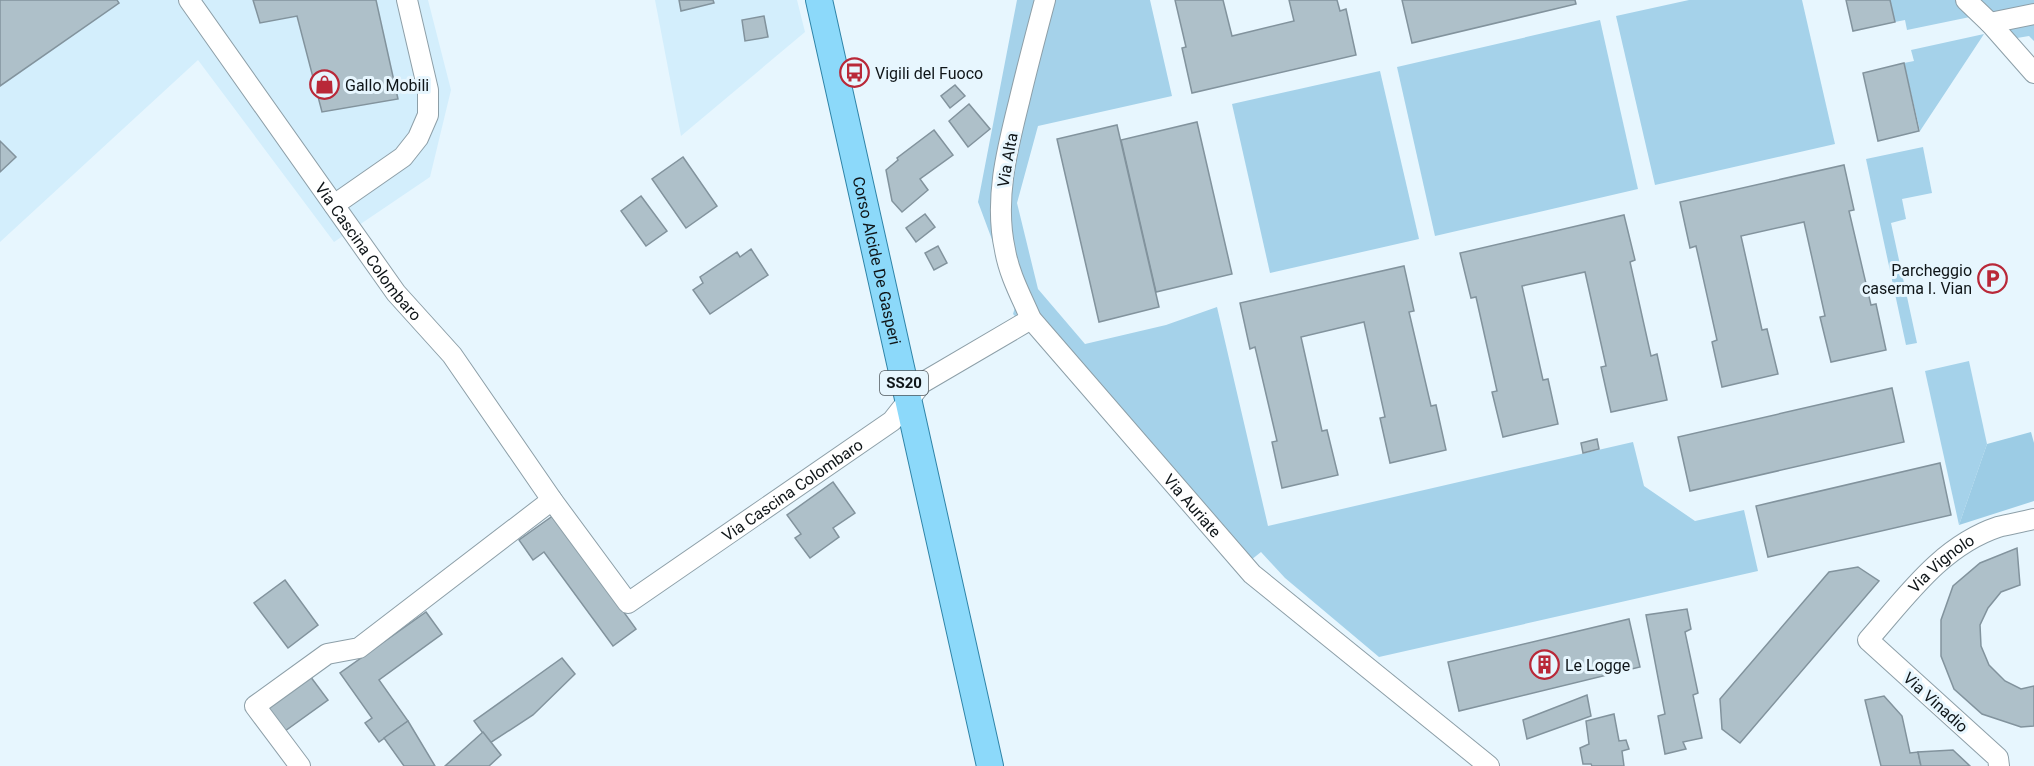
<svg xmlns="http://www.w3.org/2000/svg" width="2034" height="766" font-family="Roboto,sans-serif">
	<rect width="100%" height="100%" fill="#e7f6fe"/>
	<g fill="#d3eefc">
		<polygon points="0,0 428,0 451,90 430,177 334,242 198,60 0,242"/>
		<polygon points="655,0 797,0 805,32 681,136"/>
	</g>
	<g fill="#a5d2ea">
		<polygon points="1017,0 1150,0 1172,96 1038,126 1017,203 1038,289 1085,344 1166,325 1217,307 1268,526 1633,442 1644,486 1695,521 1744,510 1758,571 1379,657 1285,578 1261,552 1241,568 1038,339 1013,314 1016,304 978,202"/>
		<polygon points="1689,0 1802,0 1835,144 1655,185 1616,16"/>
		<polygon points="1890,0 1955,0 1970,17 1907,30 1905,20 1895,22"/>
		<polygon points="1981,0 2034,0 2034,41 2029,36 2017,38"/>
		<polygon points="1600,20 1638,189 1435,236 1397,67"/>
		<polygon points="1984,34 1920,131 1904,63 1914,61 1911,50"/>
		<polygon points="1380,71 1419,239 1270,273 1232,104"/>
		<polygon points="1923,147 1932,193 1902,199 1906,219 1891,223 1917,343 1906,345 1866,159"/>
		<polygon points="1969,361 1987,444 1959,525 1925,371"/>
	</g>
	<polygon fill="#9ccce5" points="2031,432 2034,443 2034,501 1959,525 1987,444"/>
	<g fill="#aec0c9" stroke="#82939d" stroke-width="1.5">
		<polygon points="0,0 117,0 119,3 0,86"/>
		<polygon points="253,0 376,0 398,99 322,112 297,16 260,23"/>
		<polygon points="679,0 713,0 714,3 681,11"/>
		<polygon points="1175,0 1223,0 1232,36 1294,21 1289,0 1337,0 1340,11 1346,9 1356,55 1192,93 1182,48 1186,47"/>
		<polygon points="1402,0 1575,0 1576,4 1412,43"/>
		<polygon points="1846,0 1890,0 1895,22 1853,31"/>
		<polygon points="764,16 768,37 745,41 742,20"/>
		<polygon points="1904,63 1919,131 1878,141 1863,73"/>
		<polygon points="955,85 965,96 950,108 941,96"/>
		<polygon points="969,104 990,129 968,147 949,121"/>
		<polygon points="1197,122 1232,274 1156,292 1121,140"/>
		<polygon points="1117,125 1159,307 1099,322 1057,139"/>
		<polygon points="934,130 953,155 920,179 928,190 902,212 892,201 886,170 898,160 897,158"/>
		<polygon points="0,141 16,157 0,172"/>
		<polygon points="683,157 717,206 686,228 652,179"/>
		<polygon points="1844,165 1854,210 1849,211 1871,305 1876,304 1886,350 1831,362 1820,317 1825,316 1804,222 1741,236 1762,330 1767,329 1778,374 1722,387 1712,342 1717,340 1696,246 1690,248 1680,202"/>
		<polygon points="641,196 667,231 646,246 621,211"/>
		<polygon points="925,214 935,227 916,242 906,228"/>
		<polygon points="1624,215 1635,260 1630,262 1651,356 1657,354 1667,400 1611,412 1601,367 1606,366 1585,272 1522,286 1543,380 1548,379 1558,424 1503,437 1492,392 1497,391 1476,297 1471,298 1460,253"/>
		<polygon points="938,246 947,263 934,270 925,253"/>
		<polygon points="751,249 768,275 710,314 693,290 703,283 700,277 737,252 740,257"/>
		<polygon points="1404,266 1414,311 1409,312 1431,406 1436,405 1446,450 1390,463 1380,418 1385,417 1364,322 1301,337 1322,431 1327,430 1338,475 1282,488 1272,442 1277,441 1255,347 1250,349 1240,303"/>
		<polygon points="1892,388 1904,442 1690,491 1678,437"/>
		<polygon points="1597,439 1599,449 1583,453 1581,443"/>
		<polygon points="1940,463 1951,515 1768,557 1756,506"/>
		<polygon points="833,482 855,513 833,528 839,537 810,558 795,538 801,534 787,515"/>
		<polygon points="554,515 636,629 613,646 544,552 533,560 519,540"/>
		<polygon points="2017,548 2020,585 2001,592 1988,608 1980,625 1981,646 1989,665 2005,681 2021,689 2034,686 2034,726 2021,727 1982,714 1954,689 1941,656 1941,620 1953,586 1980,563"/>
		<polygon points="1858,567 1879,581 1740,743 1722,729 1720,699 1829,572"/>
		<polygon points="285,580 318,625 288,648 254,603"/>
		<polygon points="1687,609 1691,629 1685,632 1698,693 1693,695 1702,738 1683,742 1686,749 1665,754 1658,716 1665,714 1646,615"/>
		<polygon points="426,612 442,634 379,680 408,721 379,742 365,723 372,718 340,673"/>
		<polygon points="1629,619 1640,667 1459,711 1448,662"/>
		<polygon points="562,658 575,674 533,715 490,743 474,721"/>
		<polygon points="310,676 328,700 285,731 267,707"/>
		<polygon points="1587,695 1591,716 1527,739 1523,720"/>
		<polygon points="1884,696 1902,716 1910,753 1918,752 1921,766 1881,766 1865,700"/>
		<polygon points="1614,714 1619,741 1626,740 1629,749 1622,751 1624,766 1592,766 1591,764 1583,764 1580,748 1589,744 1586,721"/>
		<polygon points="408,721 435,766 404,766 384,738"/>
		<polygon points="483,732 501,755 489,766 445,766"/>
		<polygon points="1953,750 1970,766 1921,766 1918,752"/>
	</g>
	<g fill="none" stroke-linecap="round" stroke-linejoin="round">
		<defs>
			<g id="minor">
				<path id="s1" d="M 189,0 L 396,293 L 452,355 L 552,500 L 628,603 L 892,421 L 922,383 L 1031,319"/>
				<path id="s2" d="M 1045,0 C 1036,34 1027,68 1019,102 C 1007,150 994,200 1005,250 C 1009,274 1021,296 1031,319 L 1252,574 L 1489,766"/>
				<polyline points="1966,0 1990,23 2034,73"/>
				<polyline points="1990,23 2034,14"/>
				<polyline points="334,205 403,157 418,138 428,115 428,90 407,0"/>
				<polyline points="300,766 255,706 327,654 359,648 552,500"/>
				<path id="s3" d="M 1999,766 L 1998,758 L 1868,640 C 1906,597 1941,546 1998,527 C 2010,524 2022,522 2034,519"/>
			</g>
			<g id="major">
				<path id="s4" d="M 819,0 L 990,766"/>
			</g>
		</defs>
		<use href="#minor" stroke="#8d9fa8" stroke-width="22"/>
		<use href="#major" stroke="#2f84a8" stroke-width="28"/>
		<use href="#minor" stroke="#fff" stroke-width="20"/>
		<use href="#major" stroke="#8cd9fa" stroke-width="26"/>
	</g>
	<defs>
		<symbol id="bus-ring" viewBox="-11 -11 22 22"><circle r="9.5" fill="#e7f6fe" stroke="#b92838" stroke-width="1.5"/><path d="M-5-6H5V4H4V6H2V4H-2V6H-4V4H-5ZM-3.5-4V0h7V-4ZM-3.5 1.2v1.5H-2V1.2ZM2 1.2v1.5H3.5V1.2Z" fill="#b92838"/></symbol>
		<symbol id="shop-ring" viewBox="-11 -11 22 22"><circle r="9.5" fill="#e7f6fe" stroke="#b92838" stroke-width="1.5"/><path d="M-5-2.5h2.3a2.7 3.5 0 0 1 5.4 0H5L5.5 6h-11ZM-1.5-2.5h3a1.5 2.3 0 0 0-3 0Z" fill="#b92838"/></symbol>
		<symbol id="parking-ring" viewBox="-11 -11 22 22"><circle r="9.5" fill="#e7f6fe" stroke="#b92838" stroke-width="1.5"/><path d="M-3.5-5.5H1a3.5 3.5 0 0 1 0 7H-1V5.5H-3.5ZM-1-3.4V-.6H.8a1.4 1.4 0 0 0 0-2.8Z" fill="#b92838"/></symbol>
		<symbol id="building-ring" viewBox="-11 -11 22 22"><circle r="9.5" fill="#e7f6fe" stroke="#b92838" stroke-width="1.5"/><path d="M-4-6H4V6H1V3H-1V6H-4ZM-2.5-4.3h1.7v1.8h-1.7ZM.8-4.3h1.7v1.8H.8ZM-2.5-1h1.7V.8h-1.7ZM.8-1h1.7V.8H.8Z" fill="#b92838"/></symbol>
	</defs>
	<g fill-rule="evenodd">
		<use href="#bus-ring" x="838" y="56" width="33" height="33"/>
		<use href="#shop-ring" x="308" y="68" width="33" height="33"/>
		<use href="#parking-ring" x="1976" y="262" width="33" height="33"/>
		<use href="#building-ring" x="1528" y="648" width="33" height="33"/>
	</g>
	<g text-anchor="middle" stroke-width="6" stroke-linejoin="round" paint-order="stroke">
		<rect fill="#e7f6fe" stroke="#50585d" stroke-width="1.5" x="880" y="371" width="48" height="24" rx="4.5"/>
		<g font-size="15" font-weight="bold" fill="#0f1518">
			<text x="904" y="388">SS20</text>
		</g>
		<g font-size="16" fill="#0f1518" stroke="#e7f6fe" text-anchor="start">
			<text x="875" y="79">Vigili del Fuoco</text>
			<text x="345" y="91">Gallo Mobili</text>
			<text x="1972" y="276" text-anchor="end">Parcheggio<tspan x="1972" dy="18">caserma I. Vian</tspan></text>
			<text x="1565" y="671">Le Logge</text>
		</g>
		<g font-size="16" fill="#0f1518" stroke="#e7f6fe">
			<text transform="translate(1007 160) rotate(-80)" y="6">Via Alta</text>
			<text dy="6" stroke="none"><textPath href="#s1" startOffset="309">Via Cascina Colombaro</textPath></text>
			<text dy="6" stroke="none"><textPath href="#s4" startOffset="267">Corso Alcide De Gasperi</textPath></text>
			<text dy="6" stroke="none"><textPath href="#s1" startOffset="946">Via Cascina Colombaro</textPath></text>
			<text dy="6" stroke="none"><textPath href="#s2" startOffset="576">Via Auriate</textPath></text>
			<text dy="6" stroke="none"><textPath href="#s3" startOffset="290">Via Vignolo</textPath></text>
			<text transform="translate(1936 702) rotate(42)" y="6">Via Vinadio</text>
		</g>
	</g>
</svg>
